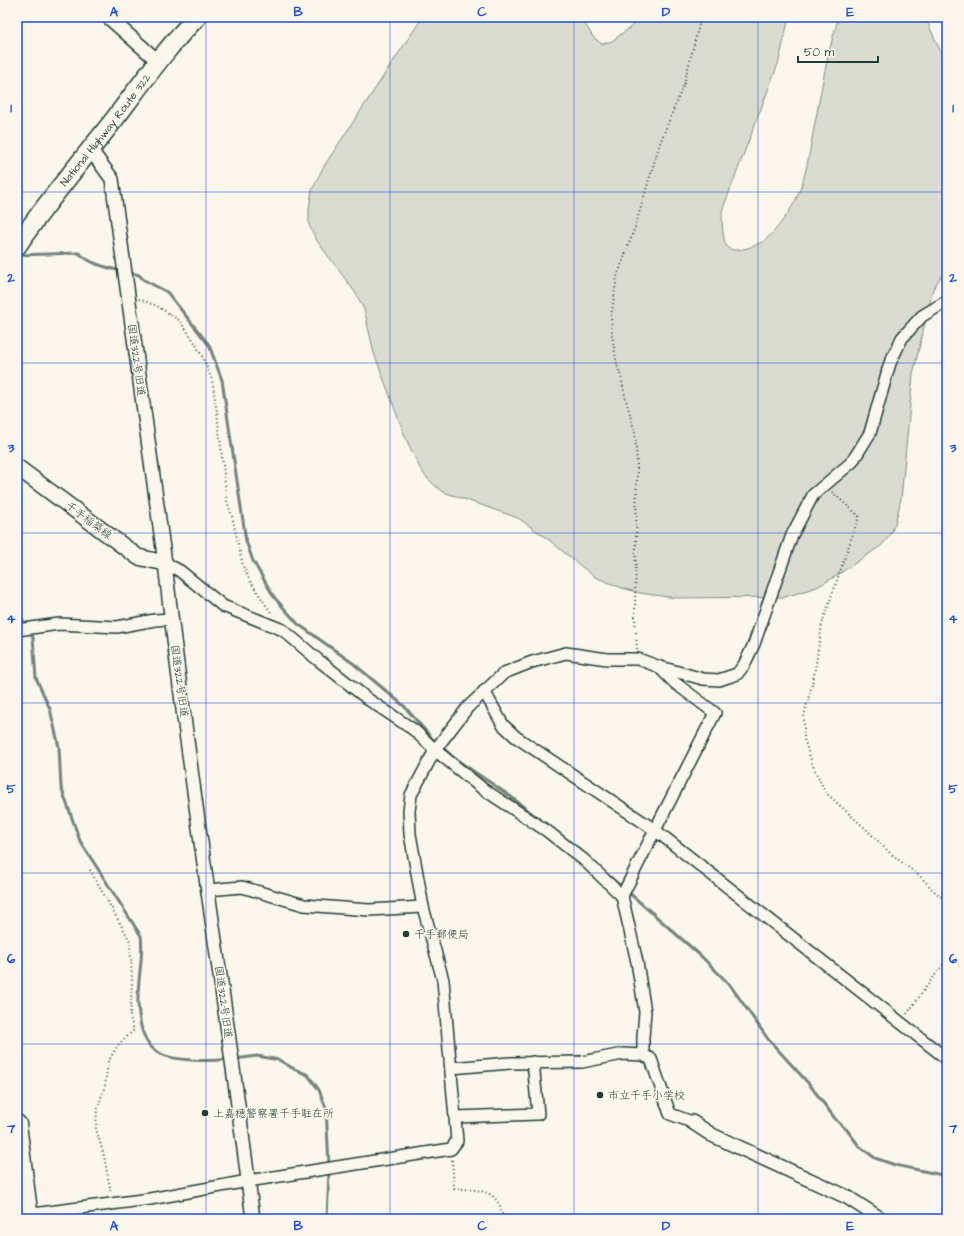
<svg xmlns="http://www.w3.org/2000/svg" width="964" height="1236" font-family="'Architects Daughter','Klee One',sans-serif">
	<rect width="100%" height="100%" fill="#fbf7ec"/>
	<filter id="ink" filterUnits="userSpaceOnUse"><feTurbulence type="fractalNoise" baseFrequency=".025" numOctaves="2"/><feDisplacementMap in="SourceGraphic" scale="8" xChannelSelector="R" yChannelSelector="G"/><feConvolveMatrix kernelMatrix="1 2 1 2 8 2 1 2 1" color-interpolation-filters="sRGB"/></filter>
	<g filter="url(#ink)">
		<path fill="#dbdcd1" stroke="#7d8c82" d="M 424,17 L 581,17 L 593,37 L 602,44 L 612,41 L 632,26 L 634,17 L 789,17 L 779,61 L 722,211 C 722,221 722,238 727,247 C 733,255 760,245 766,239 C 776,231 792,209 797,197 C 806,177 809,155 813,133 C 821,94 826,55 839,17 L 925,17 L 940,50 L 947,81 L 947,273 L 941,276 L 933,289 L 913,374 L 901,499 L 895,524 L 890,535 L 882,545 L 836,576 L 817,587 L 785,597 L 676,598 L 640,593 L 622,588 L 595,577 L 582,567 L 544,536 L 518,518 L 441,491 L 427,478 L 420,468 L 406,439 L 374,353 L 364,309 L 355,292 L 317,241 L 309,225 L 309,209 L 312,190 L 324,166 L 418,24 Z"/>
		<g fill="none" stroke-linecap="round" stroke-linejoin="round">
			<g stroke="#74847b" stroke-width="3">
				<path d="M 17,255 L 79,253 C 90,264 105,267 121,271"/>
				<polyline points="128,272 139,275 144,280 167,292 209,345 222,380 246,541 253,561 274,597 298,624 354,664 404,706 436,743"/>
				<polyline points="17,611 26,625"/>
				<path d="M 29,630 L 33,637 L 36,678 L 50,709 L 59,747 L 61,787 L 80,841 L 141,936 C 144,958 137,980 138,1003 C 139,1021 142,1046 161,1054 C 170,1059 181,1059 191,1060 C 204,1061 215,1061 228,1059"/>
				<polyline points="441,746 454,758 510,796 539,819"/>
				<polyline points="605,873 623,888"/>
				<polyline points="627,891 701,956 730,985 768,1039 810,1085 836,1120 847,1130 859,1146 875,1158 895,1165 947,1176"/>
				<polyline points="235,1059 257,1056 279,1060 294,1069 308,1075 319,1090 326,1108 329,1165"/>
				<polyline points="327,1219 329,1171"/>
			</g>
			<defs>
				<g id="minor">
					<polyline points="165,563 180,571 223,606 283,630 317,659 369,700 414,730 435,750 483,789 547,831 584,860 622,896"/>
					<polyline points="17,630 59,624 117,627 155,620 171,619"/>
					<polyline points="484,691 503,725 516,737 655,830 947,1059"/>
					<polyline points="208,890 242,887 304,905 369,910 423,907"/>
					<polyline points="643,1055 643,1037 645,1012 637,962 622,896 655,830 715,713 675,683 660,668"/>
					<polyline points="451,1068 510,1063 582,1062 623,1054 643,1055 651,1059 670,1114 692,1122"/>
					<polyline points="456,1117 538,1114 533,1062"/>
					<polyline points="17,1216 150,1199 248,1181 451,1149 457,1141 443,980 423,907 410,834 409,811 411,795 435,750 468,707 504,673 532,662 566,653 607,659 638,659 660,667 703,679 719,680 737,674 744,665 754,644 792,535 813,495 852,462 870,433 890,363 902,338 922,316 947,301"/>
				</g>
				<g id="tertiary">
					<polyline points="108,17 159,62"/>
					<path d="M 90,149 L 112,179 L 165,563 C 189,782 226,1000 253,1219"/>
					<polyline points="692,1122 712,1135 847,1197 881,1219"/>
				</g>
				<polyline id="secondary" points="17,467 138,557 165,563"/>
				<g id="trunk">
					<path id="s1" d="M 17,246 C 46,202 81,162 113,121 C 140,86 166,48 197,17"/>
					<polyline points="17,1124 29,1219"/>
				</g>
			</defs>
			<use href="#minor" stroke="#1f3d34" stroke-width="14"/>
			<use href="#tertiary" stroke="#1f3d34" stroke-width="16"/>
			<use href="#secondary" stroke="#1f3d34" stroke-width="18"/>
			<use href="#trunk" stroke="#1f3d34" stroke-width="21"/>
			<g stroke="#1f3d34" stroke-width="2" stroke-dasharray="1 3" stroke-linecap="butt">
				<polyline points="139,299 157,306 179,320 194,341 203,358 212,380 217,412 227,501 232,516 243,566 250,581 272,614"/>
				<polyline points="832,492 859,516 822,624 814,676 804,716 804,739 813,766 825,792 867,830 890,853 922,878 932,889 947,902"/>
				<polyline points="637,649 635,618 637,464 635,433 625,396 621,376 617,365 612,335 611,316 617,277 635,227 660,143 684,84 701,17"/>
				<polyline points="90,870 130,941 132,980 130,1018 134,1030 118,1045 108,1062 105,1085 97,1111 96,1129 104,1156 111,1193"/>
				<polyline points="907,1014 932,979 947,960"/>
				<path d="M 452,1160 L 454,1188 C 479,1191 499,1187 503,1219"/>
			</g>
			<use href="#minor" stroke="#fbf7ec" stroke-width="11"/>
			<use href="#tertiary" stroke="#fbf7ec" stroke-width="13"/>
			<use href="#secondary" stroke="#fbf7ec" stroke-width="15"/>
			<use href="#trunk" stroke="#fbf7ec" stroke-width="18"/>
		</g>
	</g>
	<path fill="none" stroke="#1d4ed8" stroke-width="1" stroke-opacity="0.55" d="M 206,17 L 206,1219M 390,17 L 390,1219M 574,17 L 574,1219M 758,17 L 758,1219M 17,192 L 947,192M 17,363 L 947,363M 17,533 L 947,533M 17,703 L 947,703M 17,873 L 947,873M 17,1044 L 947,1044"/>
	<g fill="#1f3d34" stroke="#fbf7ec" stroke-width="1.5">
		<circle cx="406" cy="934" r="4"/>
		<circle cx="600" cy="1095" r="4"/>
		<circle cx="205" cy="1113" r="4"/>
	</g>
	<g text-anchor="middle" stroke-width="3" stroke-linejoin="round" paint-order="stroke">
		<g font-size="11" fill="#1f3d34" stroke="#fbf7ec">
			<text dy="4" stroke="none"><textPath href="#s1" startOffset="146">National Highway Route 322</textPath></text>
			<text transform="translate(137 360) rotate(82)" y="4">国道322号旧道</text>
			<text transform="translate(89 520) rotate(37)" y="4">千手稲築線</text>
			<text transform="translate(180 681) rotate(82)" y="4">国道322号旧道</text>
			<text transform="translate(224 1002) rotate(82)" y="4">国道322号旧道</text>
		</g>
		<g font-size="11" fill="#1f3d34" stroke="#fbf7ec" text-anchor="start">
			<text x="414" y="938">千手郵便局</text>
			<text x="608" y="1099">市立千手小学校</text>
			<text x="213" y="1117">上嘉穂警察署千手駐在所</text>
		</g>
	</g>
	<rect width="964" height="1236" fill="none" stroke="#fbf7ec" stroke-width="44"/>
	<path d="M798 56v6h80v-6" fill="none" stroke="#1f3d34" stroke-width="2"/>
	<text x="804" y="56" font-size="12" fill="#1f3d34" stroke="#fbf7ec" stroke-width="3" paint-order="stroke">50 m</text>
	<rect x="22" y="22" width="920" height="1192" fill="none" stroke="#1d4ed8" stroke-width="1.5"/>
	<g font-size="13" text-anchor="middle" font-weight="bold" fill="#1d4ed8">
		<text x="114" y="16">A</text>
		<text x="298" y="16">B</text>
		<text x="482" y="16">C</text>
		<text x="666" y="16">D</text>
		<text x="850" y="16">E</text>
		<text x="11" y="112">1</text>
		<text x="953" y="112">1</text>
		<text x="11" y="282">2</text>
		<text x="953" y="282">2</text>
		<text x="11" y="452">3</text>
		<text x="953" y="452">3</text>
		<text x="11" y="623">4</text>
		<text x="953" y="623">4</text>
		<text x="11" y="793">5</text>
		<text x="953" y="793">5</text>
		<text x="11" y="963">6</text>
		<text x="953" y="963">6</text>
		<text x="11" y="1133">7</text>
		<text x="953" y="1133">7</text>
		<text x="114" y="1230">A</text>
		<text x="298" y="1230">B</text>
		<text x="482" y="1230">C</text>
		<text x="666" y="1230">D</text>
		<text x="850" y="1230">E</text>
	</g>
</svg>
